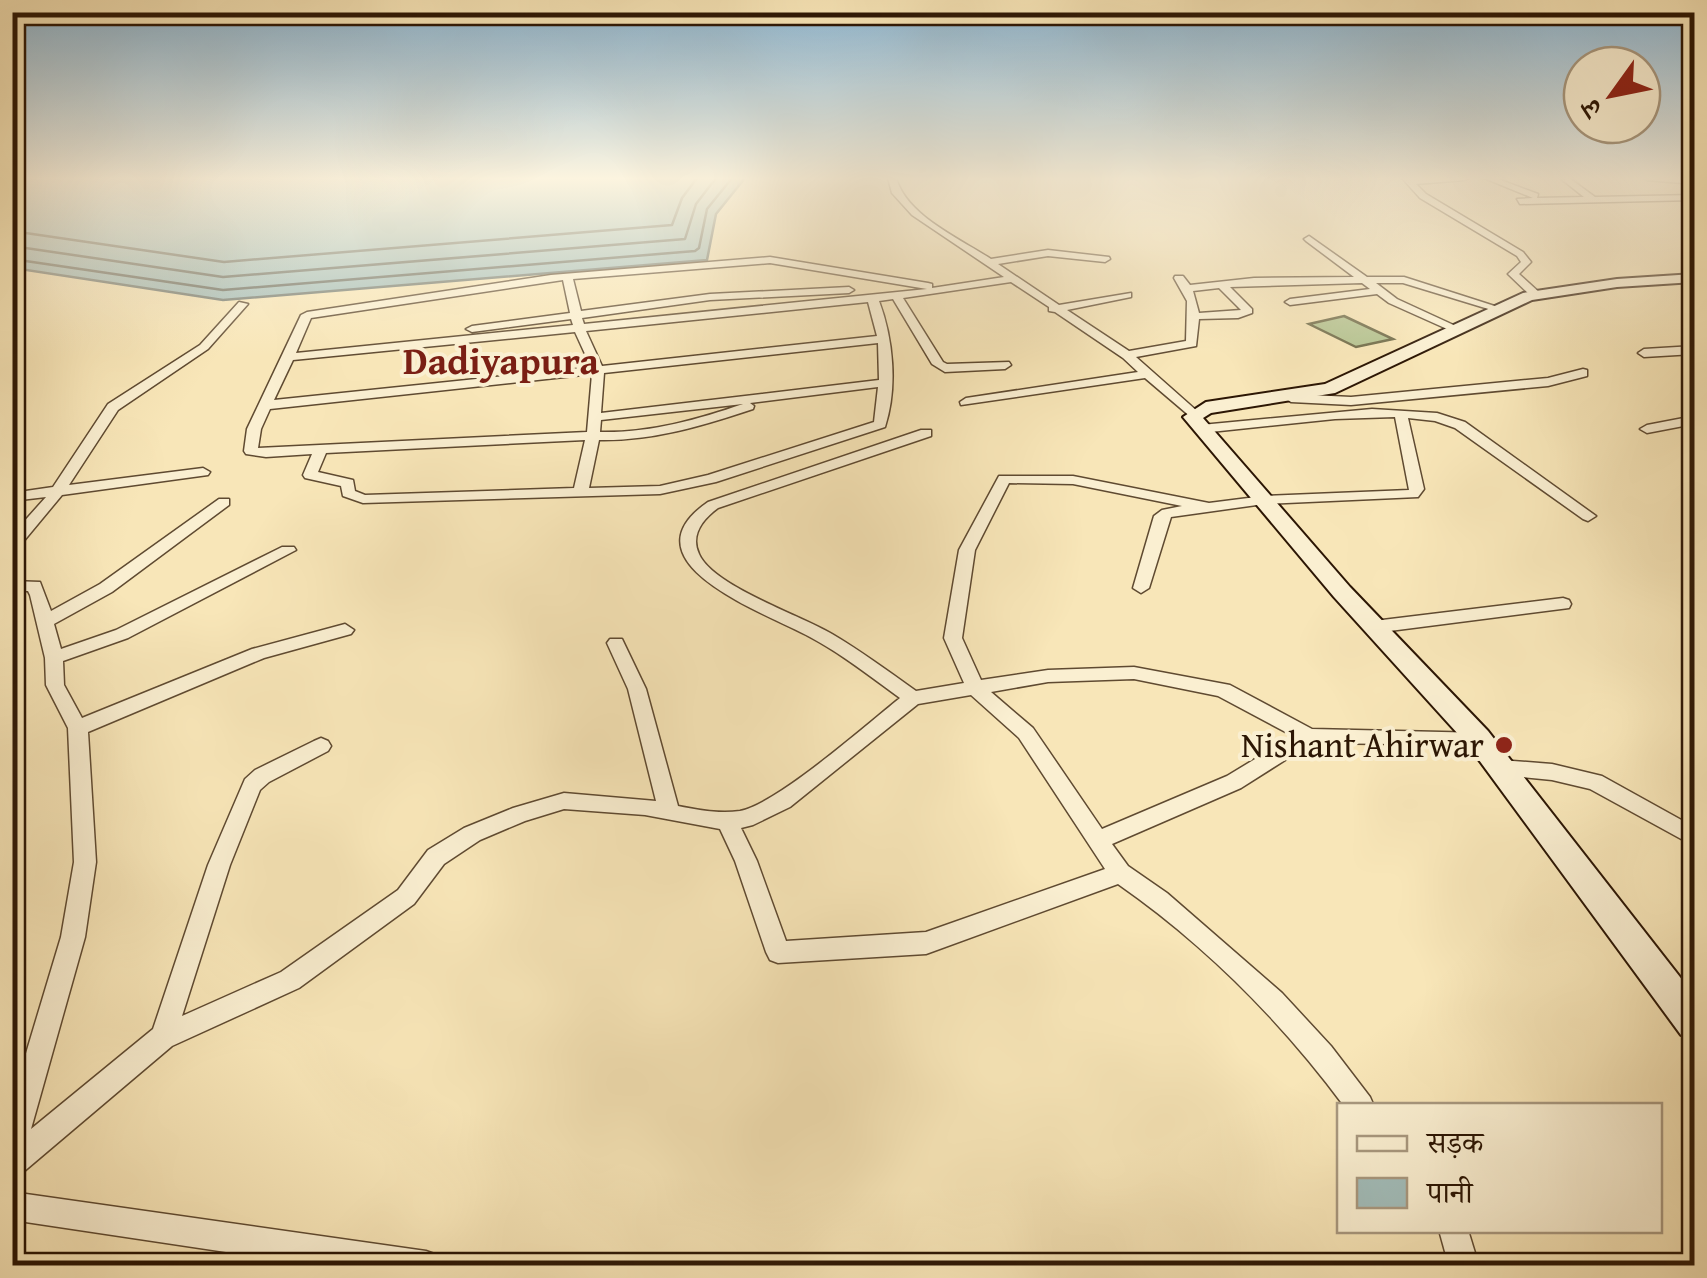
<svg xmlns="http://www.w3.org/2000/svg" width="1707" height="1278" font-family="'Gentium Book Plus','Noto Serif Devanagari',serif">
	<rect width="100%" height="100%" fill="#f8e6b8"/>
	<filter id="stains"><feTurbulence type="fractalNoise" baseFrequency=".002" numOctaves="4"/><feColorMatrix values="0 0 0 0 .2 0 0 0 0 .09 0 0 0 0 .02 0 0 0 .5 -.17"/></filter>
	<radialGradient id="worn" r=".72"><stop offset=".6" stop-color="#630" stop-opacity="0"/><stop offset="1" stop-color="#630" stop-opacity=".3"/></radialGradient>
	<polygon fill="#b7c694" stroke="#726e4c" stroke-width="2.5" points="1344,316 1393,339 1356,347 1309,324"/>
	<polygon fill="#a2bdba" stroke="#737a71" stroke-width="2.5" points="745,178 716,214 707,260 223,300 13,268 12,179 16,178"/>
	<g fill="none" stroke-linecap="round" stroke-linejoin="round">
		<g stroke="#676a5f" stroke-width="2.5">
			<polyline points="12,231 224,262 672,225 682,198 697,178"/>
			<polyline points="12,246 223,277 685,239 696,204 716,178"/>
			<polyline points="12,259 223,290 695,251 699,248 707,209 732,178"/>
		</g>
		<defs>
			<g id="minor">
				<path d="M 888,178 L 896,178 C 907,216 959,238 991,259 L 1048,250 L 1109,257 L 1110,259 L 1105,262 L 1048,256 L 998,264 L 1059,305 L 1131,293 L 1131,297 L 1067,310 L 1129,351 L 1186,341 L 1187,301 L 1174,278 L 1175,276 L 1183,276 L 1190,285 L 1254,278 L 1354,277 L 1306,241 L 1304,239 L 1309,236 L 1367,277 L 1404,277 L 1504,309 L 1495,311 L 1403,283 L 1376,283 L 1397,299 L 1460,328 L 1462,330 L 1456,333 L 1389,303 L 1377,294 L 1290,305 L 1285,302 L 1290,299 L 1370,289 L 1362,283 L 1230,287 L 1252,309 L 1252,313 L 1238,318 L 1199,319 L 1196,346 L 1136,357 L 1197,411 L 1199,414 L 1192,418 L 1145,378 L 961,405 L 960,402 L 966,398 L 1138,372 L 1123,358 L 1055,312 L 1049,311 L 1049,307 L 1011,282 L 903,298 L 943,362 L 947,364 L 1009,362 L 1011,365 L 1005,369 L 945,372 L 932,364 L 893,299 L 879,301 C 893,338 898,387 885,427 L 716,482 L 660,494 L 363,503 L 343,496 L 341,486 L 305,478 L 303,475 L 312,454 L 266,457 L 246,454 L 244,451 L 247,429 L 301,315 L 307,312 L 551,275 L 770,257 L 928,283 L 932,284 L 932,288 L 1004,277 L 912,215 L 892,193 ZM 770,263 L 927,289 L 584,324 L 582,318 L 710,300 L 849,293 L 854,290 L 849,287 L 710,294 L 581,311 L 573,279 ZM 563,280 L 570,313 L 472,326 L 466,329 L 472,332 L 571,319 L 573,325 L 296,353 L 311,318 ZM 1219,288 L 1241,310 L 1199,313 L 1193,291 ZM 868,302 L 877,336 L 602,366 L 586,331 ZM 575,332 L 591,367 L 274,400 L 293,360 ZM 878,343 L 879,380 L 601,413 L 604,373 ZM 592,374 L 587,432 L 258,448 L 261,429 L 270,409 ZM 878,387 L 874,422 L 708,475 L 660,486 L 589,488 L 599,440 C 652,441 702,426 753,409 L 754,406 L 750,403 ZM 743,404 C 696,420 650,433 600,432 L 601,420 ZM 585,440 L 574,488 L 365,495 L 355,491 L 353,480 L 318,472 L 326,453 Z"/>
				<polygon points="1402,178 1469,178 1465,180 1416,184 1426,194 1523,252 1531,262 1519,274 1540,293 1540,297 1532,297 1508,274 1521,262 1517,256 1420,198"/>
				<polygon points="1484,178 1495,178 1538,194 1537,198 1584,197 1560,178 1569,178 1595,197 1694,195 1694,200 1520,204 1517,199 1533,198"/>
				<polygon points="1643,178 1694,179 1694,184 1647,180"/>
				<polygon points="239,302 248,304 208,349 118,410 69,485 203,468 210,472 208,475 62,495 18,548 12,550 12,535 46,497 12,501 12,493 53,487 108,404 200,345"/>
				<polygon points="1694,346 1694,354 1644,357 1638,353 1644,349"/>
				<polygon points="1583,369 1587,370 1587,376 1548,386 1351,405 1291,402 1285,398 1291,394 1351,397 1548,378"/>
				<path d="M 1372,409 L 1437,413 L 1465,422 L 1596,516 L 1588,521 L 1583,519 L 1455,428 L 1435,421 L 1408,418 L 1424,489 L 1418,497 L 1264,504 L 1171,517 L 1149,588 L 1141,593 L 1133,588 L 1154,516 L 1162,510 L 1182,506 L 1073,484 L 1009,483 L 975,550 L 962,638 L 981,680 L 1048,670 L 1134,667 L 1230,685 L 1312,729 L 1485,733 L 1488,738 L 1485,743 L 1478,745 L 1312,743 L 1241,788 L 1112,844 L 1128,866 L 1167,893 L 1282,993 L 1331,1046 L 1370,1097 L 1374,1106 L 1344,1106 C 1281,1021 1204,944 1118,884 L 926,954 L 778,963 L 770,960 L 766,952 L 735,861 L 720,829 L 645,815 L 564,809 L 525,821 L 480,840 L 444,864 L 414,904 L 299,988 L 172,1046 L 22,1173 L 12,1177 L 12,1100 L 61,937 L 74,862 L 68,728 L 46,685 L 45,658 L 30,595 L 28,591 L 12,591 L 12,581 L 40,582 L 51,611 L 100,584 L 219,499 L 229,499 L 229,505 L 112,592 L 54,624 L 61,649 L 116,630 L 282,547 L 294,547 L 296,550 L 128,638 L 63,661 L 64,685 L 82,718 L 252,649 L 345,624 L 354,630 L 351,634 L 264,658 L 88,732 L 96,862 L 85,937 L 31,1129 L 153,1029 L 208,865 L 245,779 L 255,770 L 314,741 L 321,738 L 328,741 L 331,746 L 328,751 L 269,782 L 260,790 L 230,865 L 182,1016 L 281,972 L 398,890 L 428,850 L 464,828 L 513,808 L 564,793 L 656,801 L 628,689 L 607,643 L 610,639 L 622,639 L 646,689 L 678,806 C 699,810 719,814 740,811 C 777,804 866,725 900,698 C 871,677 842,654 810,637 C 769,614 619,563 708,502 L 921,430 L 931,430 L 931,436 L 718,508 C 703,519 690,535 699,554 C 713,586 800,615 832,634 C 861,651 888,671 916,691 L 964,683 L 944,638 L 959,550 L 999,476 L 1073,476 L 1209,503 L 1264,496 L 1409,490 L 1395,417 L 1335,419 L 1201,433 L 1194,429 L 1201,425 ZM 1134,679 L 1218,696 L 1293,736 L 1227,776 L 1102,829 L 1033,728 L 991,692 L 1048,682 ZM 971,695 L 1019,738 L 1105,869 L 926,932 L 786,941 L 757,861 L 741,828 L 753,825 L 790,807 L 918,704 Z"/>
				<polygon points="1694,416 1694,424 1647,433 1640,429 1647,425"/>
				<polygon points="1563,598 1569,600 1571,604 1569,608 1374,633 1365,627 1374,621"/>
				<polygon points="1500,760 1552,764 1602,776 1694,827 1694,846 1590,789 1552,780 1493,774 1490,768 1493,762"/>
				<polygon points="12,1192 426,1251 437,1255 441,1266 320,1266 12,1220"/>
				<polygon points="1439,1230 1468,1230 1479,1266 1449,1266"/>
			</g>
			<polygon id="secondary" points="1694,274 1694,282 1617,287 1532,300 1335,393 1211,413 1203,418 1350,587 1488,731 1694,995 1694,1041 1681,1035 1468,745 1334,597 1183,417 1206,402 1325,384 1523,293 1617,279"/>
		</defs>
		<use href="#minor" stroke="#5f4a31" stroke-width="3"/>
		<use href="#secondary" stroke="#2c1604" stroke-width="4"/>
		<use href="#minor" fill="#faefd1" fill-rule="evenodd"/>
		<use href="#secondary" fill="#faefd1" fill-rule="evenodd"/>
	</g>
	<linearGradient id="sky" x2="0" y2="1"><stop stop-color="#8cb8d6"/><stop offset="0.5" stop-color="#fcf4df"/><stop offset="1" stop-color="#fcf4df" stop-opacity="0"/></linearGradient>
	<rect width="1707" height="357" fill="url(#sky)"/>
	<circle fill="#8f2418" stroke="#faefd1" stroke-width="4" cx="1504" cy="745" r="10"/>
	<g text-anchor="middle" stroke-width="8" stroke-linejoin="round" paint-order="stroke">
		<g font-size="35" fill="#2c1604" stroke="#faefd1" text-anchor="end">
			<text x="1484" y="757">Nishant Ahirwar</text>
		</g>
		<g font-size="38" font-weight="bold" fill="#7a1f14" stroke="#faefd1">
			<text x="501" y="374">Dadiyapura</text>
		</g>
	</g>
	<rect width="1707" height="1278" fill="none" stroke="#f8e6b8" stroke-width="50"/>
	<rect x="15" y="15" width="1677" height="1248" fill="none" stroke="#2c1604" stroke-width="5"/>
	<rect x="25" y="25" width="1657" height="1228" fill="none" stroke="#2c1604" stroke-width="2.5"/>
	<rect x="1337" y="1103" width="325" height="130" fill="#faefd1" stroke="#a8987f" stroke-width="2.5"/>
	<rect x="1357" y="1136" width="50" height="15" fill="#faefd1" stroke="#a8987f" stroke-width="2.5"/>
	<text x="1427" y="1153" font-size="30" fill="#2c1604">सड़क</text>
	<rect x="1357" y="1178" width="50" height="30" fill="#a2bdba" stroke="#a8987f" stroke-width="2.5"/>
	<text x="1427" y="1203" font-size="30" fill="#2c1604">पानी</text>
	<g transform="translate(1612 95) rotate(237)"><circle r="48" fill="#faefd1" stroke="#a8987f" stroke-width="2.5"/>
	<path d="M0-8L18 38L0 25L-18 38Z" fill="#8f2418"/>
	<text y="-15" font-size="28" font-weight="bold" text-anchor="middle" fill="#2c1604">उ</text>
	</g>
	<rect width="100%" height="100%" filter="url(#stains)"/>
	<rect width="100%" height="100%" fill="url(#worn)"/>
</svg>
